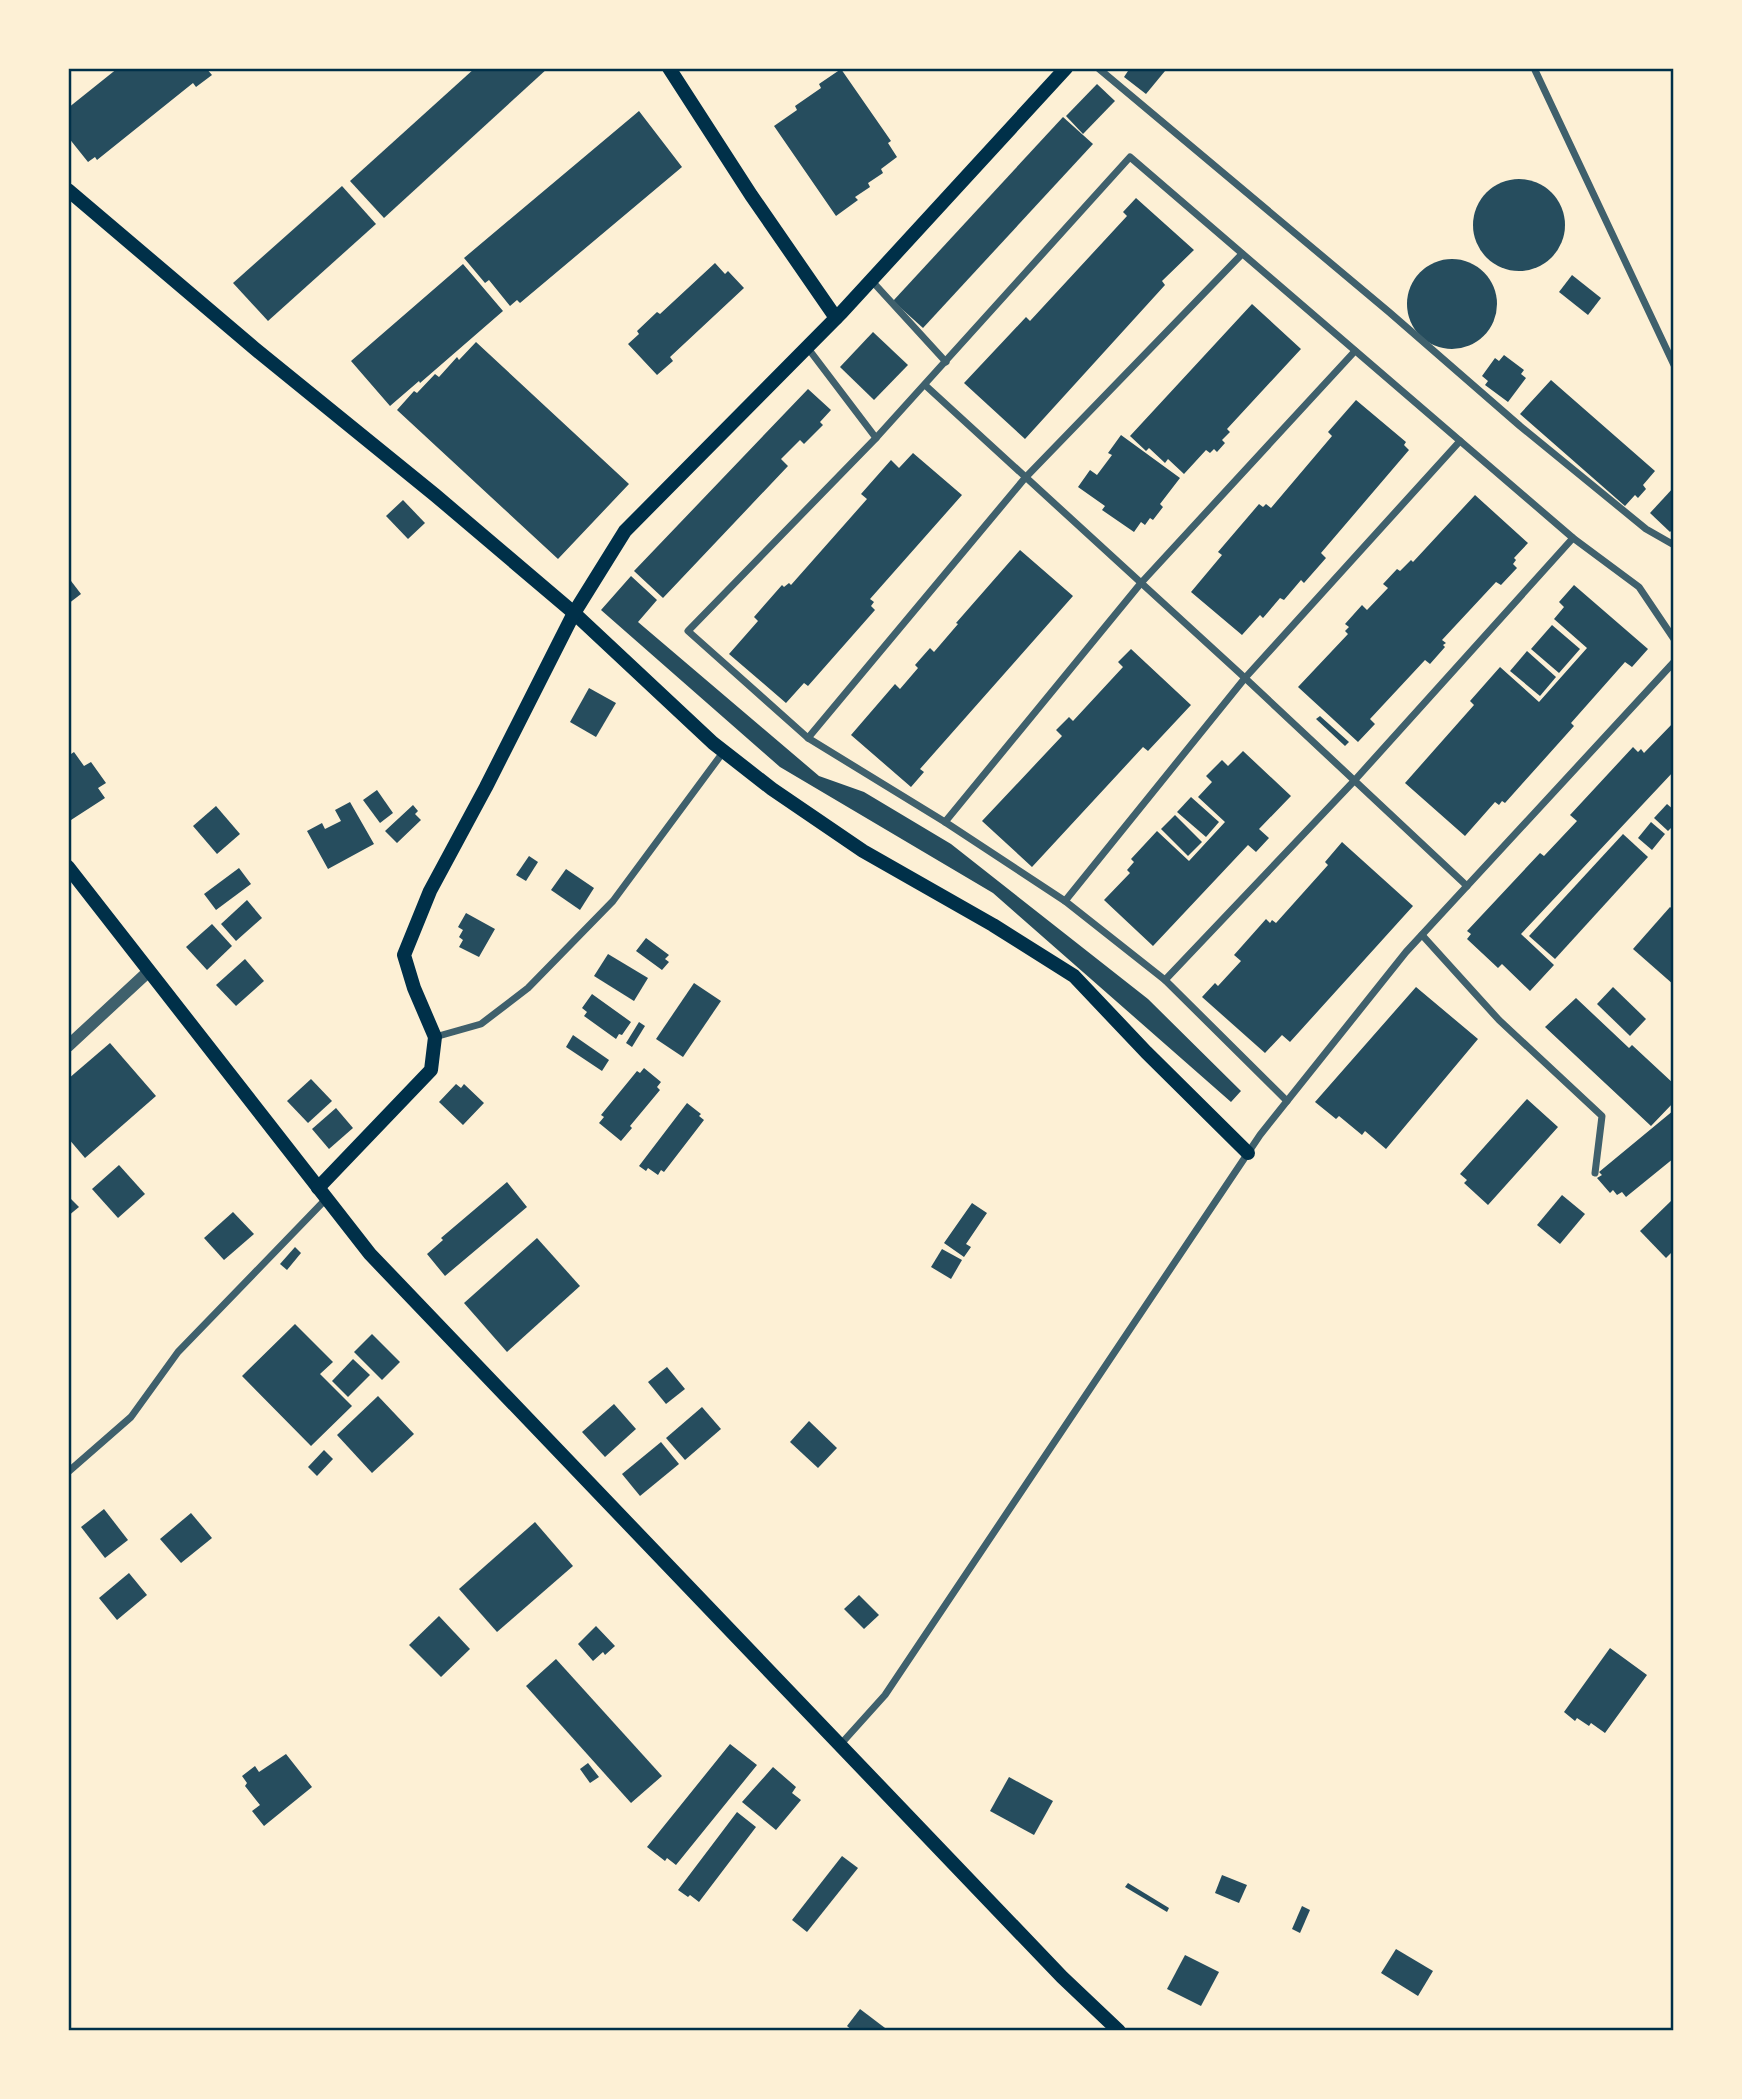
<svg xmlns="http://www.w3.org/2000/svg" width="1742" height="2099" font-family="'Archivo Narrow',sans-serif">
	<rect width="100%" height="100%" fill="#fdf0d5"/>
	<g fill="#264d5e">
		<polygon points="118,68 206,68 212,75 196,87 193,83 97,160 95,157 88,162 68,137 68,113 71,111 68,108"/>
		<polygon points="475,68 548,68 384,218 350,181"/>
		<polygon points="1130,68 1162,68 1165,71 1146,94 1124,77"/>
		<polygon points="841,69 891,141 888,143 897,157 881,169 883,173 868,183 870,187 855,197 858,200 836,216 774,126 797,110 795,106 821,88 819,84"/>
		<polygon points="1097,84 1115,101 1083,134 1066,116"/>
		<polygon points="639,111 682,167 520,303 517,300 510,306 489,280 485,283 464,258"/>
		<polygon points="1063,117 1093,144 923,328 893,301"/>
		<circle cx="1519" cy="225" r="46"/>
		<polygon points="342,186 376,224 268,321 233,283"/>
		<polygon points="1136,198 1194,250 1162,281 1165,285 1025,439 964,383 1026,317 1030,321 1127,216 1123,212"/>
		<circle cx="1452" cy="304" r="45"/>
		<polygon points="715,263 725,274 728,271 744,288 670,357 673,361 657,375 628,344 639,334 637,331 657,312 660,314"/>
		<polygon points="463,264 503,311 420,383 419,381 390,406 351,361"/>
		<polygon points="1572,275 1601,298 1588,315 1559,292"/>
		<polygon points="1252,304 1301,349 1227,429 1230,432 1222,440 1225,443 1217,452 1214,449 1210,453 1206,450 1184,474 1168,459 1165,463 1149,448 1146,451 1130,436"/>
		<polygon points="873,332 908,365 874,400 840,367"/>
		<polygon points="476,342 629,484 558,559 397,410 414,391 417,393 435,374 439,377 457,357 459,360"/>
		<polygon points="1504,355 1524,370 1521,374 1526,378 1508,402 1485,385 1488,381 1482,376 1495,358 1499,361"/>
		<polygon points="1551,380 1655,471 1643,485 1646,489 1638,498 1635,495 1625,506 1520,414"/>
		<polygon points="808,389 831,410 820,422 823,425 804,444 800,440 781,459 788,466 663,598 634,571"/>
		<polygon points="1356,400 1406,442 1404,445 1409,450 1321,553 1326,558 1304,583 1301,580 1284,600 1280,598 1263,618 1260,615 1242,635 1191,592 1222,555 1218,552 1259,504 1263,507 1266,504 1271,508 1332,436 1328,432"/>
		<polygon points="1121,435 1180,478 1160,504 1163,507 1153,520 1150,518 1145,525 1141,522 1134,532 1102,510 1105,506 1078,487 1090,470 1097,475 1112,455 1108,453"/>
		<polygon points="913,453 962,495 870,599 874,602 871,606 875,610 808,686 804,683 786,703 729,654 758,621 754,617 782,585 784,587 789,583 791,585 867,499 861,494 891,460 899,468"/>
		<polygon points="1674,487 1674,528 1670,532 1650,513"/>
		<polygon points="1475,495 1528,543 1514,558 1516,560 1513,564 1517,568 1501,585 1496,582 1442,640 1446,643 1443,645 1445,647 1430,664 1425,660 1370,719 1375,724 1358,742 1298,687 1348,634 1345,631 1349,627 1345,624 1362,605 1367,610 1388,588 1383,584 1397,569 1400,571 1411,560 1413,562"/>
		<polygon points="403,500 425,523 408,539 386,516"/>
		<polygon points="1020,550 1073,596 920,769 924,772 911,787 851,735 895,684 900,689 918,668 915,665 930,648 934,652 958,624 956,623"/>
		<polygon points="631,576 657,600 638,622 819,776 864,792 951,844 1148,999 1241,1091 1231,1102 993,893 780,767 601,610"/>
		<polygon points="68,577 81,594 68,604"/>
		<polygon points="1574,585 1648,649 1632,667 1625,662 1571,723 1574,726 1505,803 1502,801 1499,805 1495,802 1465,836 1405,783 1474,705 1470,701 1500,667 1539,702 1587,648 1554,619 1564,607 1559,602"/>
		<polygon points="1552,625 1580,649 1559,673 1531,649"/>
		<polygon points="1131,649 1191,705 1148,751 1143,747 1032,867 982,821 1062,736 1056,730 1069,717 1073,721 1123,667 1118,662"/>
		<polygon points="1527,651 1556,677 1540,696 1510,671"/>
		<polygon points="589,688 616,703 596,737 570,722"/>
		<polygon points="1320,716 1349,742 1345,746 1316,719"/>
		<polygon points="1674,722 1674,771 1521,934 1554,965 1530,991 1502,964 1498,968 1467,939 1471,934 1467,931 1540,853 1544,856 1577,821 1570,815 1633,747 1638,752 1641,749 1644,753"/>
		<polygon points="1243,751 1291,796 1259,829 1269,838 1256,852 1248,845 1153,946 1104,900 1130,873 1127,870 1134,862 1131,859 1157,831 1189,861 1225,822 1198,797 1212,782 1206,776 1222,760 1228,766"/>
		<polygon points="74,752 84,766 91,762 106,783 98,788 105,798 71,820 68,816 68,756"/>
		<polygon points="377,790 393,813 380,823 363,800"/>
		<polygon points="1191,797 1219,822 1206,837 1177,812"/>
		<polygon points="350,802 374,844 328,869 307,831 322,823 325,829 341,821 335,810"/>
		<polygon points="1667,804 1674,810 1674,825 1668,831 1654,818"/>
		<polygon points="413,805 418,811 415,814 421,820 397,843 385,831"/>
		<polygon points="216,806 240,834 217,854 193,826"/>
		<polygon points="1175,815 1202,842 1188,856 1161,829"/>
		<polygon points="1651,822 1665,834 1652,850 1638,838"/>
		<polygon points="1623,834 1648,857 1555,959 1529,936"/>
		<polygon points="1342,842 1413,906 1290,1042 1282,1035 1265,1053 1202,997 1215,983 1218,986 1241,961 1234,955 1266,919 1270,923 1272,920 1276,923 1328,865 1325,862"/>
		<polygon points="529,856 538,862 526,881 516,875"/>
		<polygon points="239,868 251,884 216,910 204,894"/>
		<polygon points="566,869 594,888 580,910 551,890"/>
		<polygon points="247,900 262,918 236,941 221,924"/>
		<polygon points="1670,907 1674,910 1674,985 1633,949"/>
		<polygon points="466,913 495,929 479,957 459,947 463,940 459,937 463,930 458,927"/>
		<polygon points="212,924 232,946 207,970 186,947"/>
		<polygon points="646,938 669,955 665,959 669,962 662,970 636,951"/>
		<polygon points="608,954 648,978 634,1001 594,976"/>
		<polygon points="245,959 264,981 236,1006 216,985"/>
		<polygon points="694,983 721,1001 683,1057 656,1039"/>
		<polygon points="1416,987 1478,1039 1386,1149 1365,1131 1362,1135 1339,1116 1336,1119 1315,1102"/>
		<polygon points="1613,987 1646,1019 1630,1036 1597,1004"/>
		<polygon points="592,994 631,1022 622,1035 619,1034 616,1039 584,1016 587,1012 582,1008"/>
		<polygon points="1576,998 1629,1048 1632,1045 1674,1084 1674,1102 1651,1126 1545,1027"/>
		<polygon points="639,1022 645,1026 632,1047 626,1043"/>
		<polygon points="573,1035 609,1060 602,1071 566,1047"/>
		<polygon points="110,1043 156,1096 85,1158 68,1138 68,1079"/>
		<polygon points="644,1068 661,1082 657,1087 660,1090 630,1126 632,1128 621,1141 599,1123 604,1117 601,1115 637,1071 640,1073"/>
		<polygon points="311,1079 332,1101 308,1123 287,1101"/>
		<polygon points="456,1084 461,1088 464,1084 484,1103 463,1125 439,1102"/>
		<polygon points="1527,1099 1558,1127 1488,1205 1464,1183 1467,1180 1460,1174"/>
		<polygon points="687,1103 701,1114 699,1116 704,1120 664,1172 661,1170 658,1175 648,1168 646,1171 639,1166"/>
		<polygon points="336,1108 353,1128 329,1149 312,1129"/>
		<polygon points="1674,1110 1674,1158 1626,1197 1622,1192 1617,1195 1613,1190 1610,1193 1597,1178 1602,1175 1599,1172"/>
		<polygon points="119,1165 145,1194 118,1218 92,1189"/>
		<polygon points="507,1182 527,1207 445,1276 427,1254 443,1240 441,1238"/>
		<polygon points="1562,1195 1585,1214 1560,1244 1537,1225"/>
		<polygon points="70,1198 79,1207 68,1216 68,1200"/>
		<polygon points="1671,1201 1674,1204 1674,1250 1666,1258 1640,1231"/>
		<polygon points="972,1203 987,1213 966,1244 971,1247 964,1257 944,1243"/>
		<polygon points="233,1212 254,1234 224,1260 204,1238"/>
		<polygon points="537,1238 580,1286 507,1352 464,1303"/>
		<polygon points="295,1247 301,1253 287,1270 280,1264"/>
		<polygon points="942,1249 962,1260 951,1279 931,1267"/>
		<polygon points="295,1324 333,1362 320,1374 352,1406 311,1446 242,1376"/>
		<polygon points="372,1334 400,1362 382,1380 354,1352"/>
		<polygon points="353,1359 370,1375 348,1397 332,1381"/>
		<polygon points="667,1367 685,1389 666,1404 648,1382"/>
		<polygon points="378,1396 414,1434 372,1473 337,1435"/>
		<polygon points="614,1404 636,1429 605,1457 582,1432"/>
		<polygon points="702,1407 721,1429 685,1460 666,1438"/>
		<polygon points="809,1421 837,1448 818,1468 790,1442"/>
		<polygon points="661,1442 679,1464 640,1496 622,1474"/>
		<polygon points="324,1450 333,1459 317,1476 308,1467"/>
		<polygon points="104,1509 128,1540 105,1558 81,1527"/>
		<polygon points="191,1513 212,1538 181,1563 160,1539"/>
		<polygon points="535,1522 573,1566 497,1632 459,1589"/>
		<polygon points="129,1573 147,1595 117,1620 99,1598"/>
		<polygon points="859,1595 879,1615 864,1629 844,1609"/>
		<polygon points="439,1616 470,1649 441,1677 409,1645"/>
		<polygon points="596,1626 615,1646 605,1655 603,1652 593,1661 578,1644"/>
		<polygon points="1610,1648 1647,1675 1605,1733 1591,1723 1589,1726 1577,1718 1575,1721 1564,1712"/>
		<polygon points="556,1659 662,1776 631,1803 526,1686"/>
		<polygon points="730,1744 757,1765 676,1865 667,1858 665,1861 647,1847"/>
		<polygon points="286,1754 312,1787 264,1826 252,1811 260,1805 245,1786 247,1783 242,1776 255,1766 259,1772"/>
		<polygon points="588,1763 599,1777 590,1783 580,1769"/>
		<polygon points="773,1767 796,1787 792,1793 801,1800 776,1830 742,1802"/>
		<polygon points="1009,1777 1053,1801 1034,1835 990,1811"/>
		<polygon points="737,1812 756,1827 699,1902 690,1895 688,1897 678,1890"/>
		<polygon points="842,1856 858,1868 807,1932 792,1920"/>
		<polygon points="1222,1875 1247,1885 1239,1903 1215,1893"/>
		<polygon points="1128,1883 1169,1908 1167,1912 1125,1887"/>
		<polygon points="1302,1906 1310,1910 1300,1933 1292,1929"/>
		<polygon points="1396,1949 1433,1971 1418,1996 1381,1973"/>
		<polygon points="1185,1955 1219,1972 1201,2006 1167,1989"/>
		<polygon points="860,2009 889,2031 853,2031 847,2026"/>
	</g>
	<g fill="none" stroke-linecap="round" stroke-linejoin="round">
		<g stroke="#3f606c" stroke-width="7">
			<polyline points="1098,68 1389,312 1520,426 1646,529 1674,545"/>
			<polyline points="1534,68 1674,365"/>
			<polyline points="871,280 946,362"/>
			<polyline points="807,347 876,438"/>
			<polyline points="925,385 1245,678 1467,886"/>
			<polyline points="808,738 1025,478 1242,254"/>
			<polyline points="945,822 1141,583 1355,351"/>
			<polyline points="1065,901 1245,678 1460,441"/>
			<polyline points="1422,935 1499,1020 1602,1116 1595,1173"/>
			<polyline points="1165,980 1354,781 1573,538"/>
			<polyline points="435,1037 481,1024 528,988 613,901 724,751"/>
			<polyline points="1287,1101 1165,980 1065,901 945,822 808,738 688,631 876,438 1130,157 1573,538 1639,587 1674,639"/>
			<polyline points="68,1472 131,1417 178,1352 326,1199"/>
			<polyline points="840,1745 885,1695 1260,1135 1406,952 1674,662"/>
		</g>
		<polyline stroke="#3f606c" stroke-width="12" points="68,1046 149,971"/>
		<g stroke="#003049" stroke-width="14">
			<polyline points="669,68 751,195 836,318"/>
			<polyline points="68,190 254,348 435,495 574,613 713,743 772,789 863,851 993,925 1074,976 1146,1052 1248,1153"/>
			<polyline points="68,867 370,1254 1062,1977 1119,2031"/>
			<polyline points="318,1188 431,1070 435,1037 414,988 404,955 430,891 486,787 574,613 625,531 842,312 1066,68"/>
		</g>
	</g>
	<rect width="1742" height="2099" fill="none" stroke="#fdf0d5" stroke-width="140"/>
	<rect x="70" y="70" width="1602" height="1959" fill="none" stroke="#003049" stroke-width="2.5"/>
</svg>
